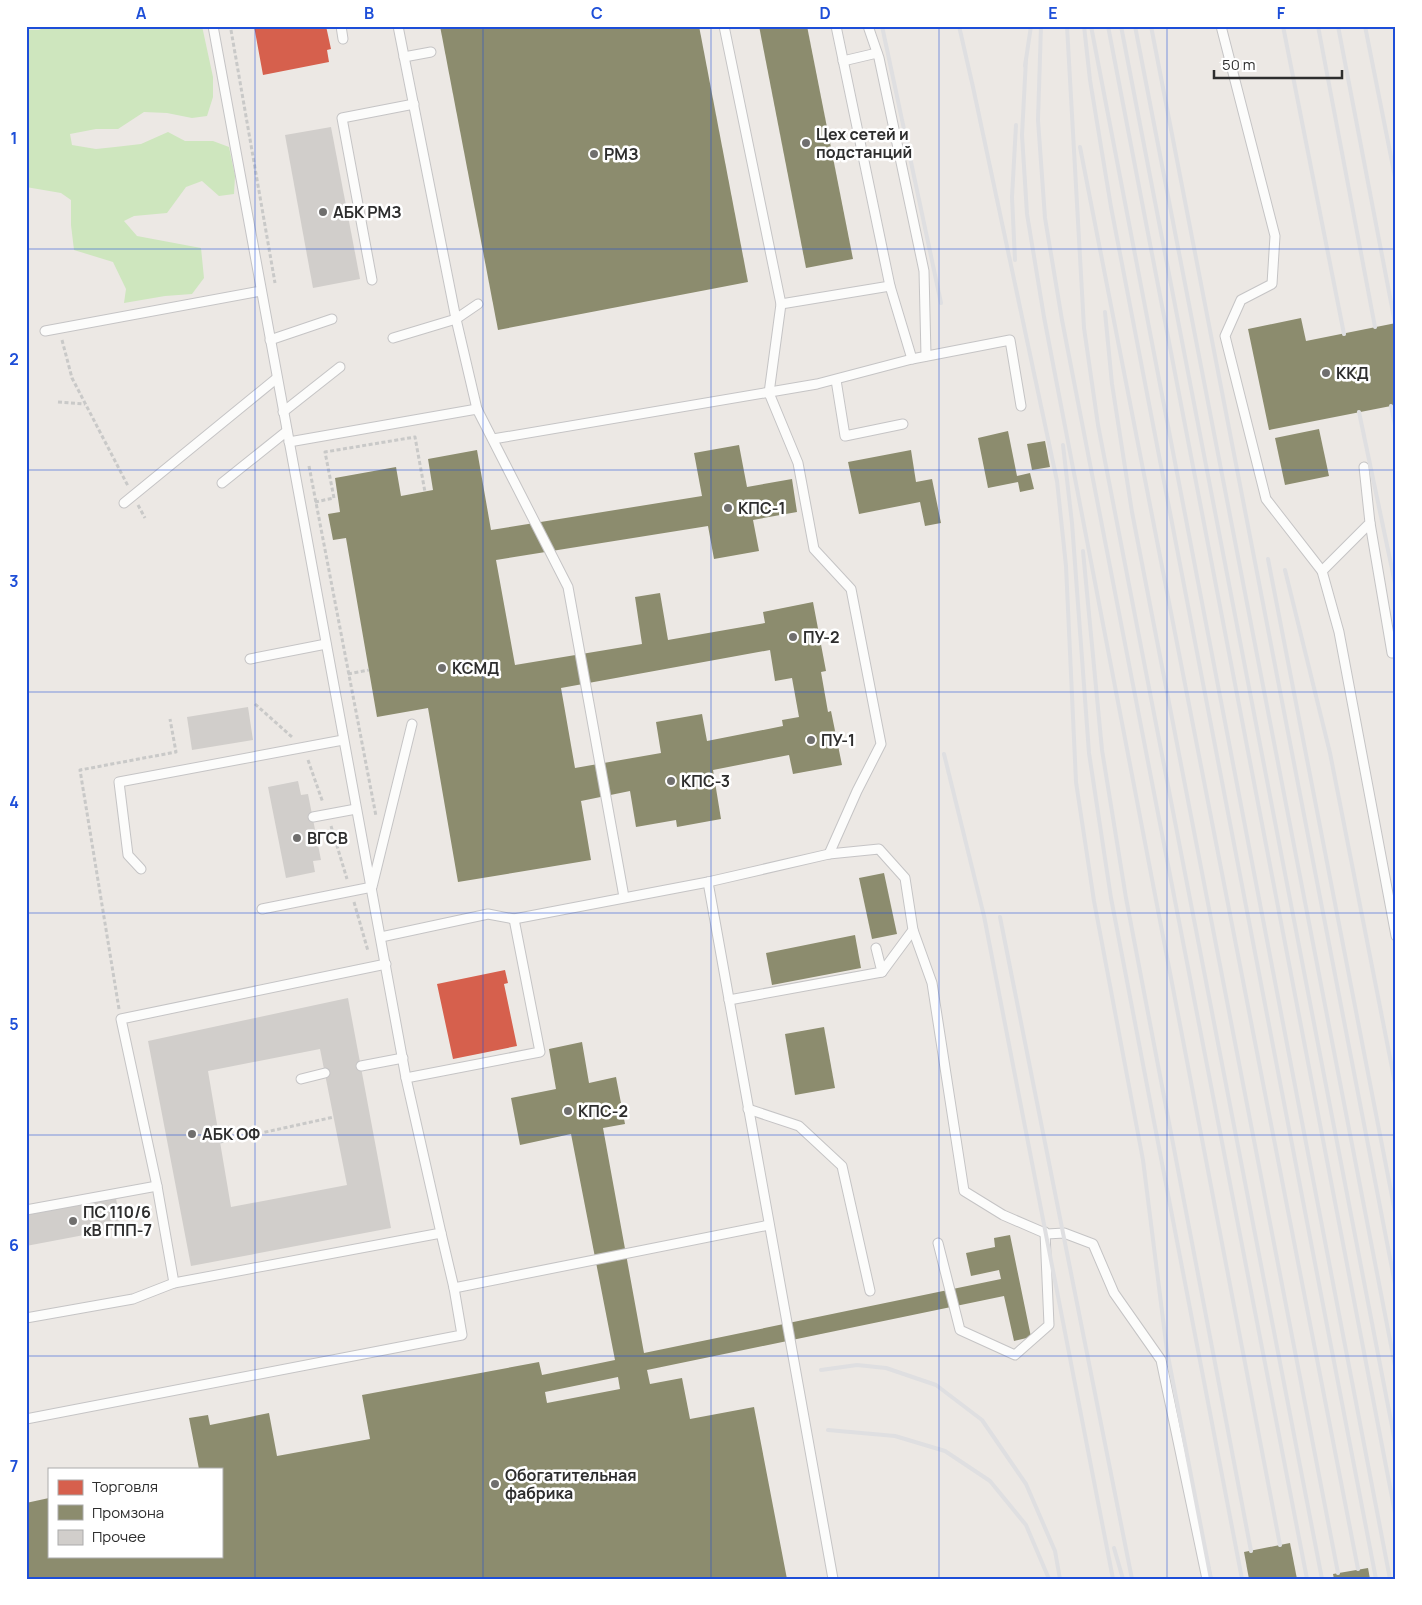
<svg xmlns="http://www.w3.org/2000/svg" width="1422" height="1605" font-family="Manrope,sans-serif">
	<rect width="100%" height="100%" fill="#ece8e4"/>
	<polygon fill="#cee6be" points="46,26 202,26 213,77 213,97 207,116 192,118 167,113 144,112 118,129 96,129 70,134 72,145 96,149 115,147 141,144 168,132 185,141 213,141 229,147 235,176 234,194 219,196 202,181 186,187 167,213 134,216 124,221 137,236 201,248 204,278 192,294 165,296 124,303 126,289 113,262 74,250 71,225 71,200 61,193 26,187 26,30 39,30"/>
	<g fill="#d6604d">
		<polygon points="254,26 326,26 331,49 327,50 329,62 263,75"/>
		<polygon points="505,970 508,983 504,984 517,1046 453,1059 437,984"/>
	</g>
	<g fill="#8c8c6e" fill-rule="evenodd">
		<polygon points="440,26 699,26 748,282 498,330"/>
		<polygon points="759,26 807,26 853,259 806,268"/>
		<polygon points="1301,318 1306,341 1396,323 1396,405 1269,430 1248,329"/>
		<polygon points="1319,429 1329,476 1285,485 1275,438"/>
		<polygon points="1008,431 1017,476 1030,473 1034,489 1020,492 1018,482 988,488 978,438"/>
		<polygon points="1045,441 1050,467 1032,470 1027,444"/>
		<path d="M 739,445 L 747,487 L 792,479 L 797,512 L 753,520 L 759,551 L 714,559 L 708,526 L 496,560 L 515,665 L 642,644 L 635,597 L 660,593 L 668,640 L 765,623 L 763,612 L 813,602 L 826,671 L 821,672 L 828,712 L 831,711 L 842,765 L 793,774 L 789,755 L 713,770 L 721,819 L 677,827 L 676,820 L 636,827 L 630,791 L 581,801 L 591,860 L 458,882 L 428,708 L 377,717 L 346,538 L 333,540 L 328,514 L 340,512 L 335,478 L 396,467 L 401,496 L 433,490 L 428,459 L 477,450 L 491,530 L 702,496 L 694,453 ZM 770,650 L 775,681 L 792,678 L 799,717 L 782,720 L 783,726 L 707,741 L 702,714 L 656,722 L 661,753 L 575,768 L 561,688 Z"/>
		<polygon points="911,450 916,482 932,479 941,523 925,526 920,502 859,514 848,462"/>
		<polygon points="884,873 897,934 872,939 859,878"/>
		<polygon points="855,935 861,968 772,985 766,953"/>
		<polygon points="824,1027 835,1088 795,1095 785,1034"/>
		<path d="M 582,1042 L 589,1083 L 616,1077 L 625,1124 L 603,1128 L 644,1353 L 1001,1279 L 999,1270 L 971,1276 L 966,1253 L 995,1247 L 994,1238 L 1010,1235 L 1031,1337 L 1014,1341 L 1004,1296 L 647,1370 L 650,1384 L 682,1378 L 690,1419 L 754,1407 L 787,1579 L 26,1579 L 26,1503 L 49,1498 L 49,1556 L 221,1556 L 221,1469 L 199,1469 L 189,1418 L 208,1415 L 210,1425 L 269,1413 L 277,1456 L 370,1439 L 362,1395 L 539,1362 L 542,1375 L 615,1360 L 571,1134 L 520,1145 L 511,1098 L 556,1089 L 549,1049 ZM 618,1377 L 620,1389 L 547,1403 L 545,1392 Z"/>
		<polygon points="1290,1543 1297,1579 1249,1579 1244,1552"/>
		<polygon points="1368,1568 1370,1579 1334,1579 1333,1574"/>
	</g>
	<g fill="#d1cecb" fill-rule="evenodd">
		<polygon points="331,127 360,279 313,288 285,135"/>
		<polygon points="248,707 253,740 192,750 187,717"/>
		<polygon points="298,781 301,795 308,794 321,860 313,861 315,872 286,878 268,787"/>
		<path d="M 348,998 L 391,1228 L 191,1266 L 148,1041 ZM 320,1049 L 347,1185 L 231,1207 L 208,1071 Z"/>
		<polygon points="116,1198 121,1228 26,1246 26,1215"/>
	</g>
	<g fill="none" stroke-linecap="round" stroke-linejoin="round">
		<defs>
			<g id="service">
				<polyline points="341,26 343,39"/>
				<polyline points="398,26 456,319 477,409"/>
				<polyline points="724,26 781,304 769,393 798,463 814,549 851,589 881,744 857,791 829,854"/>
				<polyline points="836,26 890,286 912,359"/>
				<polyline points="868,26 879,58 924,271 926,356"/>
				<polyline points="1221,26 1275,236 1272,284 1241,300 1225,336 1266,499 1322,571"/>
				<polyline points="404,57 431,52"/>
				<polyline points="843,61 877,53"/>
				<polyline points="372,280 342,118 414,104"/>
				<polyline points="781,304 890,286"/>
				<polyline points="45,331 261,291"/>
				<polyline points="393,338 456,319 478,304"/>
				<polyline points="270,340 332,319"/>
				<polyline points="836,380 845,436 903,424"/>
				<polyline points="283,412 340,367"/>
				<polyline points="493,439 817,384 912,359 1010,340 1021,406"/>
				<polyline points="289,442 477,409 568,587 624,897"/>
				<polyline points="1364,467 1370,523 1322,571 1339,632 1396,936"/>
				<polyline points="222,483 287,431"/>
				<polyline points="124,503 277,378"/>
				<polyline points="1370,523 1392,653"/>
				<polyline points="250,659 326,644"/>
				<polyline points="313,817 356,809"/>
				<polyline points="141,869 128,855 119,782 343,740"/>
				<polyline points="708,882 833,1579"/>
				<polyline points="262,909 372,887 412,724"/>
				<polyline points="913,930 932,983 964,1191 1003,1215 1047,1234 1064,1233 1093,1244 1114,1293 1161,1360 1207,1579"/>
				<polyline points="381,937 488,914 514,919 708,882 829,854 879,849 905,878 913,930 882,972"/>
				<polyline points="729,1000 882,972 876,948"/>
				<polyline points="361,1066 403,1058"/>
				<polyline points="406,1078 540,1052 514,919"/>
				<polyline points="301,1079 325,1073"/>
				<polyline points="748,1109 799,1126 842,1166 870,1291"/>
				<polyline points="26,1210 157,1186"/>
				<polyline points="938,1243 960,1330 1015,1355 1049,1325 1045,1232"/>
				<polyline points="174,1283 157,1186 121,1019 386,964"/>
				<polyline points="454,1288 769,1225"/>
				<polyline points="26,1318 133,1299 174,1283 441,1233 406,1078 213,26"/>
				<polyline points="26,1419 462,1335 454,1288 441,1233"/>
			</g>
		</defs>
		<use href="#service" stroke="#c5c4c5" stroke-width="11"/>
		<g stroke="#c9c9c8" stroke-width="3" stroke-dasharray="4 2.5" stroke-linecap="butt">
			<polyline points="231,30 275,283"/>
			<polyline points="62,340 72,378 128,486"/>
			<polyline points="58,402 85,404"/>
			<polyline points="309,466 376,816"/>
			<polyline points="315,502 334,498 325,452 415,437 425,492"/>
			<polyline points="138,505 145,518"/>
			<polyline points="348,674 369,670"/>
			<polyline points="255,704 292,737"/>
			<polyline points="308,760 323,803"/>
			<polyline points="331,826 347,879"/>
			<polyline points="354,902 368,951"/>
			<polyline points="119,1009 80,770 176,752 170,719"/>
			<polyline points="220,1142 334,1117"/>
		</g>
		<use href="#service" stroke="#fcfcfb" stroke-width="9"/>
		<g stroke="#dfdfe1" stroke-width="4">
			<polyline points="882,26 941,303"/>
			<polyline points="959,26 973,87 1057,481 1066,566 1076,782 1094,901 1143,1160 1167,1351 1211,1579"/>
			<polyline points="1041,26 1038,120 1045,218 1062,320 1307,1579"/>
			<polyline points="1067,26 1084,328 1098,425 1322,1579"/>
			<polyline points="1084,26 1090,80 1111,207 1376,1579"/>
			<polyline points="1091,26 1390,1579"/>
			<polyline points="1108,26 1396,1518"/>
			<polyline points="1121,26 1396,1447"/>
			<polyline points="1135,26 1396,1371"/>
			<polyline points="1151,26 1396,1289"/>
			<polyline points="1283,26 1344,334"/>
			<polyline points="1318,26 1375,327"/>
			<polyline points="1338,26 1395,323"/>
			<polyline points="1365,26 1396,182"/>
			<polyline points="1026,59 1022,135 1027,214 1044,317 1280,1545"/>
			<polyline points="1025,66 1031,26"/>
			<polyline points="1080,147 1358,1569"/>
			<polyline points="1015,260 1012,197 1016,125"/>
			<polyline points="1105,312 1112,384 1132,512 1338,1573"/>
			<polyline points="1391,406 1396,430"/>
			<polyline points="1359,412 1396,588"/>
			<polyline points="1063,445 1072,523 1089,753 1111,898 1242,1579"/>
			<polyline points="1083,551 1102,750 1126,898 1251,1551"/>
			<polyline points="1268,559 1396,1217"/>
			<polyline points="1285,570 1330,753 1396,1088"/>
			<polyline points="944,754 984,916 1113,1579"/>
			<polyline points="1000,917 1132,1579"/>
			<polyline points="821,1370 857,1365 886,1368 936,1385 982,1420 1026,1484 1055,1551 1060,1579"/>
			<polyline points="828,1430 895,1436 945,1451 990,1481 1026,1525 1049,1579"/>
			<polyline points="1114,1548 1123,1579"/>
		</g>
	</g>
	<path fill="none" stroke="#1d4ed8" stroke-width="1" stroke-opacity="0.55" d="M 255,26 L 255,1579M 483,26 L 483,1579M 711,26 L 711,1579M 939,26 L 939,1579M 1167,26 L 1167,1579M 26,249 L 1396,249M 26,470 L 1396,470M 26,692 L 1396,692M 26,913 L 1396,913M 26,1135 L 1396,1135M 26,1356 L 1396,1356"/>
	<g fill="#706f6e" stroke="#fff" stroke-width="2">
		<circle cx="806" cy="143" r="5"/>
		<circle cx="594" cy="154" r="5"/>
		<circle cx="323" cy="212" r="5"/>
		<circle cx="1326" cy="373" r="5"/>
		<circle cx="728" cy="508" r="5"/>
		<circle cx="793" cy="637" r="5"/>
		<circle cx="442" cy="668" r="5"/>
		<circle cx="811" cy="740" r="5"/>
		<circle cx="671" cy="781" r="5"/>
		<circle cx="297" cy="838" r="5"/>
		<circle cx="568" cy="1111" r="5"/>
		<circle cx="192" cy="1134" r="5"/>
		<circle cx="73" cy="1221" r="5"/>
		<circle cx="495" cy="1484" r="5"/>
	</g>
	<g text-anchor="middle" stroke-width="5" stroke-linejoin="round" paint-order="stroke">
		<g font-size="16" font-weight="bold" fill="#2e2e2e" stroke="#fff" text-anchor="start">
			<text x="816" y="140">Цех сетей и<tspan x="816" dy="18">подстанций</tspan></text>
			<text x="604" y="160">РМЗ</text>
			<text x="333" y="218">АБК РМЗ</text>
			<text x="1336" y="379">ККД</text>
			<text x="738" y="514">КПС-1</text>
			<text x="803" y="643">ПУ-2</text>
			<text x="452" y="674">КСМД</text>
			<text x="821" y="746">ПУ-1</text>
			<text x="681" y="787">КПС-3</text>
			<text x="307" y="844">ВГСВ</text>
			<text x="578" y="1117">КПС-2</text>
			<text x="202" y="1140">АБК ОФ</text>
			<text x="83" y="1218">ПС 110/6<tspan x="83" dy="18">кВ ГПП-7</tspan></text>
			<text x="505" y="1481">Обогатительная<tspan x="505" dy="18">фабрика</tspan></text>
		</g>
	</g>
	<rect width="1422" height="1605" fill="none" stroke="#ffffff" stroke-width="55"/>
	<rect x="48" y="1468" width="175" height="90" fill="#ffffff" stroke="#ababab"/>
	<rect x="58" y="1480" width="25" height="15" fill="#d6604d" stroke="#ababab"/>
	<text x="92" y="1492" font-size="15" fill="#2e2e2e">Торговля</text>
	<rect x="58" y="1505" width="25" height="15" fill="#8c8c6e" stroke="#ababab"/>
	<text x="92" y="1518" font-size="15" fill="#2e2e2e">Промзона</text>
	<rect x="58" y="1530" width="25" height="15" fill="#d1cecb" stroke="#ababab"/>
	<text x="92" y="1542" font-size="15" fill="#2e2e2e">Прочее</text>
	<path d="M1214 70v8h128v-8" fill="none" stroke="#2e2e2e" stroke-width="2.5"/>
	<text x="1222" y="70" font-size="15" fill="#2e2e2e" stroke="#ffffff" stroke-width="4" paint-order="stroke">50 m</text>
	<rect x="28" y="28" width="1366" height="1550" fill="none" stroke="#1d4ed8" stroke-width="2"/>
	<g font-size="16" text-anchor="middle" font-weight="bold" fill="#1d4ed8">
		<text x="141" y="19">A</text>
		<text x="369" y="19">B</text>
		<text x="597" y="19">C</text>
		<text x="825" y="19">D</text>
		<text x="1053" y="19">E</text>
		<text x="1281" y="19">F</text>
		<text x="14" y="144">1</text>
		<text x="14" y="365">2</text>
		<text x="14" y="587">3</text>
		<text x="14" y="808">4</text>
		<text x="14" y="1030">5</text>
		<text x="14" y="1251">6</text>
		<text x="14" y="1472">7</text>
	</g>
</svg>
